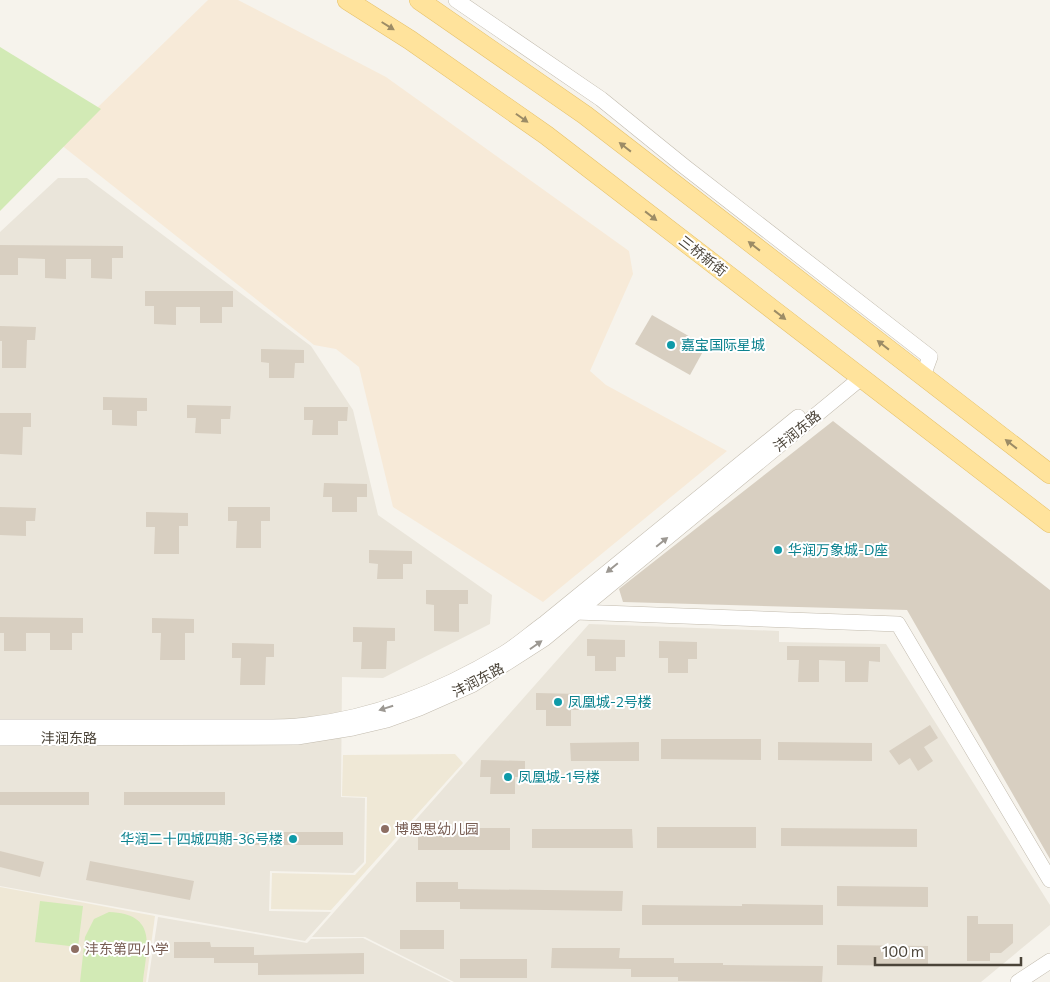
<svg xmlns="http://www.w3.org/2000/svg" width="1050" height="982" font-family="Commissioner,'Noto Sans SC',sans-serif">
	<rect width="100%" height="100%" fill="#f6f3ec"/>
	<g fill="#eae5da">
		<polygon points="58,178 87,178 311,346 353,410 378,515 492,595 490,624 383,678 342,677 341,797 365,798 364,862 353,873 270,871 269,911 331,912 305,941 0,886 0,232"/>
		<polygon points="589,624 779,631 779,642 886,644 1050,905 1050,925 981,982 454,982 365,937 312,937"/>
		<polygon points="158,917 307,943 311,939 363,938 451,982 148,982"/>
	</g>
	<polygon fill="#f7ead8" points="208,0 238,0 386,77 629,251 633,274 590,371 606,385 727,451 543,602 393,507 359,367 336,349 314,345 60,144"/>
	<g fill="#efe8d6">
		<polygon points="455,754 463,763 331,910 271,909 272,873 355,875 366,863 367,797 342,796 343,755"/>
		<polygon points="0,887 155,916 146,982 0,982"/>
	</g>
	<g fill="#d2eab5">
		<polygon points="0,47 101,109 0,211"/>
		<polygon points="40,901 83,906 78,947 35,942"/>
		<path d="M 109,912 C 158,914 147,946 143,982 L 80,982 L 85,937 L 94,919 Z"/>
	</g>
	<g fill="#d8cfc1">
		<polygon points="0,245 123,246 123,258 112,258 112,279 91,278 91,259 66,259 66,279 45,278 45,259 18,258 18,275 0,275"/>
		<polygon points="145,291 233,291 233,307 222,307 222,323 200,323 200,307 176,307 176,325 154,324 154,306 145,306"/>
		<polygon points="652,315 706,346 690,375 635,344"/>
		<polygon points="0,326 36,327 35,340 27,340 26,368 2,368 2,341 0,341"/>
		<polygon points="261,349 304,350 304,363 295,363 294,378 269,378 269,363 261,362"/>
		<polygon points="103,397 147,398 147,411 137,411 137,426 112,425 112,410 103,410"/>
		<polygon points="187,405 231,406 230,419 221,419 221,434 195,433 196,418 187,418"/>
		<polygon points="304,407 348,407 347,421 338,421 338,435 312,435 313,420 304,420"/>
		<polygon points="0,413 31,413 31,427 23,427 22,455 0,454"/>
		<polygon points="833,421 1050,590 1050,859 907,610 623,602 619,589"/>
		<polygon points="324,483 367,484 367,497 357,497 357,512 332,512 332,497 323,497"/>
		<polygon points="0,507 36,508 35,521 26,521 26,536 0,535"/>
		<polygon points="228,507 270,507 270,521 261,521 261,548 236,548 237,521 228,521"/>
		<polygon points="146,512 188,513 188,526 179,526 179,554 154,554 155,527 146,527"/>
		<polygon points="369,550 412,551 412,564 403,564 403,579 377,579 378,564 369,563"/>
		<polygon points="426,590 468,590 468,604 459,604 459,632 434,631 434,605 426,604"/>
		<polygon points="0,617 83,618 83,633 72,633 72,650 50,650 50,633 26,633 26,651 4,651 4,633 0,633"/>
		<polygon points="152,618 194,619 194,633 185,633 185,660 160,660 161,633 152,633"/>
		<polygon points="353,627 395,628 395,641 387,641 386,669 361,669 362,642 353,642"/>
		<polygon points="587,639 625,640 625,657 616,657 616,671 595,671 595,656 587,656"/>
		<polygon points="659,641 697,642 697,659 688,659 688,673 668,673 668,658 659,658"/>
		<polygon points="232,643 274,644 274,657 266,657 265,685 240,685 241,658 232,658"/>
		<polygon points="787,646 880,647 880,662 869,661 868,682 845,682 845,661 819,660 819,682 798,682 799,660 787,660"/>
		<polygon points="536,693 581,694 581,710 571,710 571,726 546,726 546,710 536,710"/>
		<polygon points="930,725 938,738 924,747 933,761 918,771 910,758 899,765 889,751"/>
		<polygon points="661,739 761,739 761,760 661,759"/>
		<polygon points="639,742 639,761 571,761 570,743"/>
		<polygon points="778,742 872,743 872,761 778,760"/>
		<polygon points="481,760 525,761 525,777 515,777 515,794 490,794 491,777 480,777"/>
		<rect x="0" y="792" width="89" height="13"/>
		<rect x="124" y="792" width="101" height="13"/>
		<rect x="657" y="827" width="99" height="21"/>
		<rect x="418" y="828" width="92" height="22"/>
		<polygon points="781,828 917,829 917,847 781,846"/>
		<polygon points="532,829 632,829 633,848 532,848"/>
		<rect x="243" y="832" width="100" height="13"/>
		<polygon points="0,851 44,862 40,877 0,867"/>
		<polygon points="90,861 194,881 190,900 86,880"/>
		<polygon points="416,882 458,882 458,889 623,891 622,911 460,909 460,902 416,902"/>
		<polygon points="837,886 928,887 928,907 837,906"/>
		<polygon points="742,904 823,905 823,925 642,925 642,905 742,906"/>
		<polygon points="967,916 978,916 978,924 1013,924 1013,943 1001,953 990,953 990,961 967,961"/>
		<rect x="400" y="930" width="44" height="19"/>
		<polygon points="174,942 210,942 211,947 254,947 254,955 364,953 364,974 258,975 258,963 214,963 214,958 174,958"/>
		<polygon points="837,945 928,946 928,966 837,965"/>
		<polygon points="552,948 620,948 619,958 674,958 674,963 723,963 723,965 823,966 822,982 678,981 678,977 631,977 631,969 551,968"/>
		<rect x="460" y="959" width="67" height="19"/>
	</g>
	<g fill="none" stroke-linecap="round" stroke-linejoin="round">
		<defs>
			<g id="minor">
				<polyline points="456,0 601,99 685,167 930,357 923,376"/>
				<polyline points="576,612 898,624 1050,880"/>
				<path d="M 0,727 L 266,727 C 279,727 294,727 307,725 C 377,717 443,690 503,654 C 518,645 531,633 545,623 L 798,417"/>
				<polyline points="0,738 297,737 353,728 387,720 420,708 472,685 544,639 861,378"/>
				<polyline points="1018,982 1050,961"/>
			</g>
			<g id="major">
				<polyline points="347,0 410,40 546,135 1050,523"/>
				<polyline points="419,0 585,115 1050,474"/>
			</g>
		</defs>
		<use href="#minor" stroke="#c2bbae" stroke-width="16"/>
		<use href="#major" stroke="#e6c16a" stroke-width="20"/>
		<use href="#minor" stroke="#fff" stroke-width="15"/>
		<use href="#major" stroke="#ffe39c" stroke-width="19"/>
	</g>
	<defs><path id="oneway-solid" d="M-6-.8H1V-3.2L6.5 0L1 3.2V.8H-6Z" transform="scale(1.25)"/></defs>
	<g fill="#9c8c66">
		<use href="#oneway-solid" transform="translate(388 26) rotate(32)"/>
		<use href="#oneway-solid" transform="translate(522 118) rotate(35)"/>
		<use href="#oneway-solid" transform="translate(625 147) rotate(-142)"/>
		<use href="#oneway-solid" transform="translate(651 216) rotate(38)"/>
		<use href="#oneway-solid" transform="translate(754 246) rotate(-142)"/>
		<use href="#oneway-solid" transform="translate(780 315) rotate(38)"/>
		<use href="#oneway-solid" transform="translate(883 345) rotate(-142)"/>
		<use href="#oneway-solid" transform="translate(1011 444) rotate(-142)"/>
	</g>
	<g fill="#9c9892">
		<use href="#oneway-solid" transform="translate(662 542) rotate(-39)"/>
		<use href="#oneway-solid" transform="translate(612 568) rotate(141)"/>
		<use href="#oneway-solid" transform="translate(536 645) rotate(-35)"/>
		<use href="#oneway-solid" transform="translate(386 708) rotate(163)"/>
	</g>
	<g fill="#0f9aa8" stroke="#fff" stroke-width="2">
		<circle cx="671" cy="345" r="5"/>
		<circle cx="778" cy="550" r="5"/>
		<circle cx="558" cy="702" r="5"/>
		<circle cx="508" cy="777" r="5"/>
		<circle cx="293" cy="839" r="5"/>
	</g>
	<g fill="#8d6e63" stroke="#fff" stroke-width="2">
		<circle cx="385" cy="829" r="5"/>
		<circle cx="75" cy="949" r="5"/>
	</g>
	<g text-anchor="middle" stroke-width="4" stroke-linejoin="round" paint-order="stroke">
		<g font-size="14" fill="#4b4439" stroke="#fff">
			<text transform="translate(703 256) rotate(38)" y="5">三桥新街</text>
			<text transform="translate(797 431) rotate(-39)" y="5">沣润东路</text>
			<text transform="translate(478 680) rotate(-28)" y="5">沣润东路</text>
			<text x="69" y="743">沣润东路</text>
		</g>
		<g font-size="14" fill="#0d838f" stroke="#fff" text-anchor="start">
			<text x="681" y="350">嘉宝国际星城</text>
			<text x="788" y="555">华润万象城-D座</text>
			<text x="568" y="707">凤凰城-2号楼</text>
			<text x="518" y="782">凤凰城-1号楼</text>
			<text x="283" y="844" text-anchor="end">华润二十四城四期-36号楼</text>
		</g>
		<g font-size="14" fill="#785e54" stroke="#fff" text-anchor="start">
			<text x="395" y="834">博恩思幼儿园</text>
			<text x="85" y="954">沣东第四小学</text>
		</g>
	</g>
	<path d="M875 957v8h146v-8" fill="none" stroke="#4b4439" stroke-width="2.5"/>
	<text x="882" y="957" font-size="15" fill="#4b4439" stroke="#ffffff" stroke-width="4" paint-order="stroke">100 m</text>
</svg>
